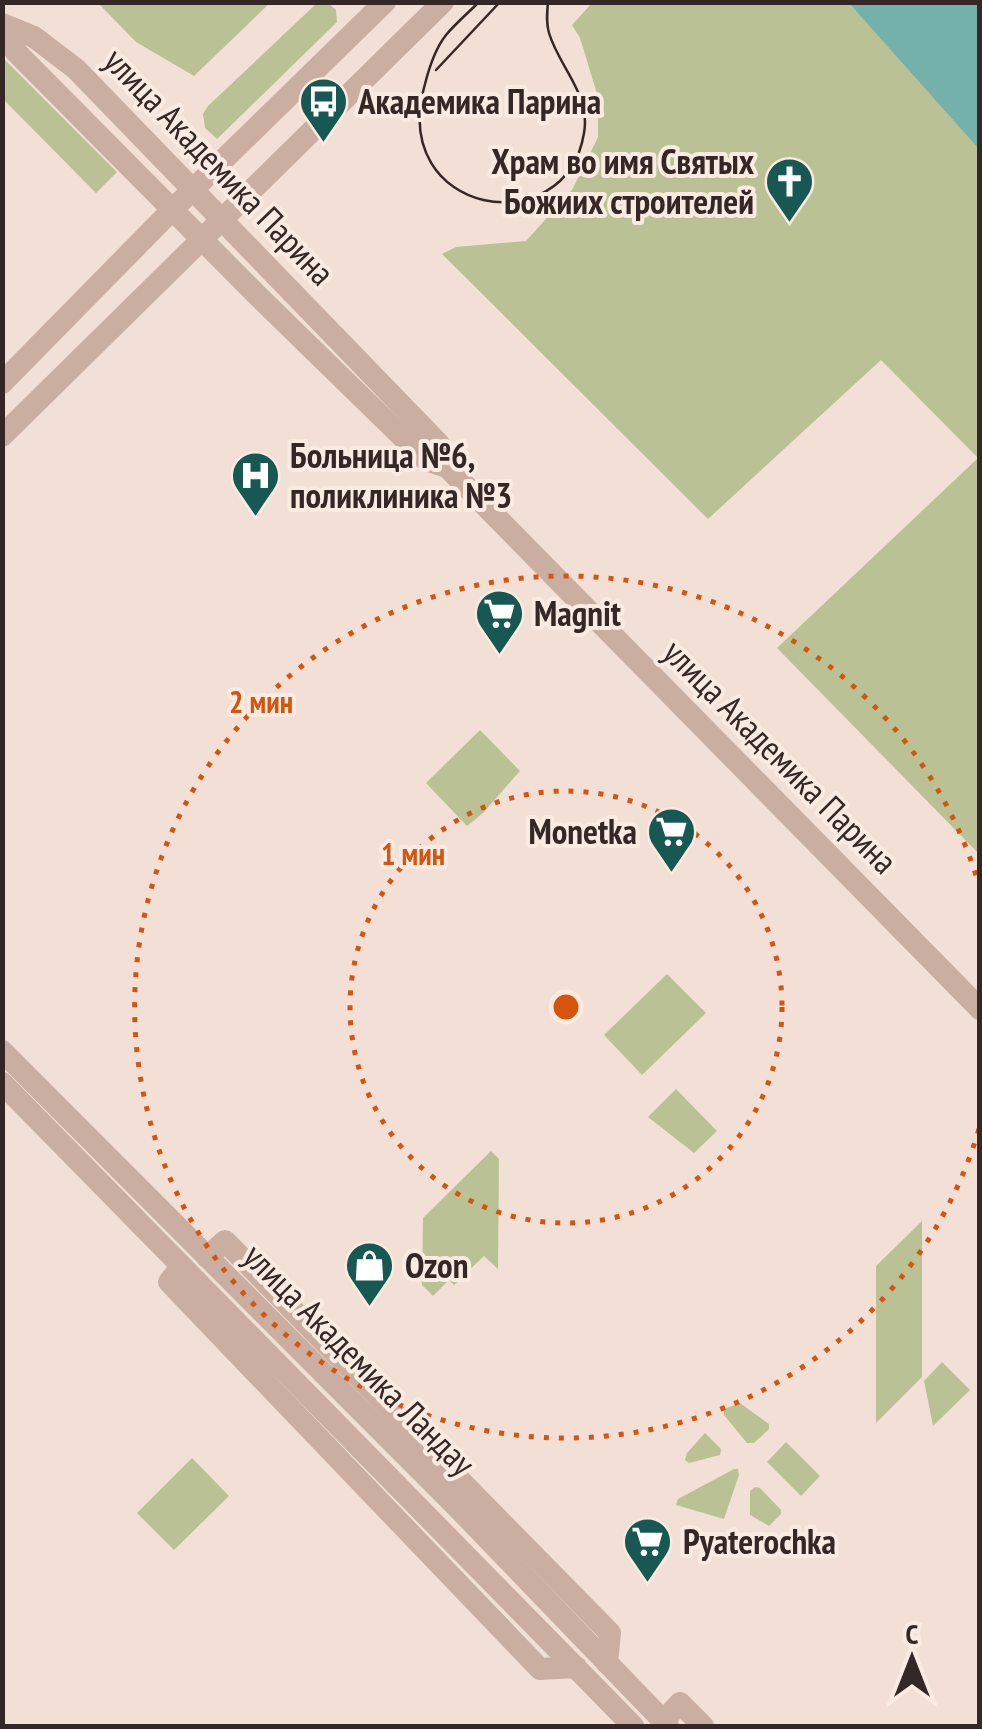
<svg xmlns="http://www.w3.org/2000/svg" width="982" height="1729" font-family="'PT Sans Narrow',sans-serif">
	<rect width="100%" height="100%" fill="#f2e0d6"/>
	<g fill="#bac295">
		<polygon points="98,3 270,3 194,76 136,42"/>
		<polygon points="317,3 328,3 336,10 337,22 217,139 205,128 203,114 208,106"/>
		<polygon points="592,3 979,3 979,854 777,648 978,458 881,360 708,519 442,254 456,247 526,241 572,190 598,137 598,97 580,38 572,25"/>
		<polygon points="2,57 117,172 96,193 3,99"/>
		<polygon points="480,730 520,771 483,813 467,826 426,783"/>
		<polygon points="667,974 706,1013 642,1075 604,1035"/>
		<polygon points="676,1089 717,1131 694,1153 648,1117"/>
		<polygon points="491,1151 499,1159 498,1269 484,1256 454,1285 449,1280 433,1296 422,1285 423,1218"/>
		<polygon points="922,1221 922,1377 876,1423 876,1266"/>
		<polygon points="942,1362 970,1390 933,1426 924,1381"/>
		<polygon points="740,1403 769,1424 769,1429 754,1443 747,1443 724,1415 724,1409"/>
		<polygon points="705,1433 721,1449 720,1455 689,1463 685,1460 687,1453"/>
		<polygon points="786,1442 820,1476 801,1496 767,1462"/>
		<polygon points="192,1458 229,1496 174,1550 137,1513"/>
		<polygon points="734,1469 738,1469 739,1475 724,1519 676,1505 678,1499"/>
		<polygon points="755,1487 760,1488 781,1510 781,1514 769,1526 750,1515 750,1491"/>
	</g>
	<polygon fill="#73b1aa" points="849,3 979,3 979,149"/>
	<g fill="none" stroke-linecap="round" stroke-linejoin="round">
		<g stroke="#caaea1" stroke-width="22">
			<polyline points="2,24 34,37 76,69 439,444 447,467"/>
			<polyline points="2,33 16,52 256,294 426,460 447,467 452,472 980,1009"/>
			<polyline points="2,383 172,210 385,2"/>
			<polyline points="2,436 443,2"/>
			<polyline points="2,1051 457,1507 668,1726"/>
			<polyline points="2,1083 633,1726"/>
			<polyline points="207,1257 225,1241 610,1633 607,1663"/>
			<polyline points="181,1267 169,1282 540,1669 576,1667"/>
			<polyline points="663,1721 680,1703 703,1726"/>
		</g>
		<g stroke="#342725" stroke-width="2.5">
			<path d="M 479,2 C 468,13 456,23 446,35 C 435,49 429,68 425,84 C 387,216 566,245 584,133 C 591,94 559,67 549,33 C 546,23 547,13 548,2"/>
			<polyline points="436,70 500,2"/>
		</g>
	</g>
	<g fill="none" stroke="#d6540e" stroke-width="5" stroke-dasharray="5 10">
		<circle cx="566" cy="1007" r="216"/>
		<path d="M979 1129A431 431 0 1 1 979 885"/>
	</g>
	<defs>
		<symbol id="bus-pin" viewBox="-11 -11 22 30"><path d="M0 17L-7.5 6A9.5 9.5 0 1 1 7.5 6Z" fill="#185852" stroke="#faebe2"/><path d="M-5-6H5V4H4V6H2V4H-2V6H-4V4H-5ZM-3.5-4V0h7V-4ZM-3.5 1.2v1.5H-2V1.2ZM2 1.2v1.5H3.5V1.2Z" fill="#fff"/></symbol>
		<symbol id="church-pin" viewBox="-11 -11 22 30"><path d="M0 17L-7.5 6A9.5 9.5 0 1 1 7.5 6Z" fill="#185852" stroke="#faebe2"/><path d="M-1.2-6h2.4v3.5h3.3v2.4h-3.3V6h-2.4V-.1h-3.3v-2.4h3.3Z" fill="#fff"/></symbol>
		<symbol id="hospital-pin" viewBox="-11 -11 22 30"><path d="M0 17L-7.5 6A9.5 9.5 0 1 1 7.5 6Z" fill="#185852" stroke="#faebe2"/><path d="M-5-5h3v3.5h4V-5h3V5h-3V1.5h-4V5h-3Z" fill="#fff"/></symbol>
		<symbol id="supermarket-pin" viewBox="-11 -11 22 30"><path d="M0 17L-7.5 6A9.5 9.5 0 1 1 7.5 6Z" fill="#185852" stroke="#faebe2"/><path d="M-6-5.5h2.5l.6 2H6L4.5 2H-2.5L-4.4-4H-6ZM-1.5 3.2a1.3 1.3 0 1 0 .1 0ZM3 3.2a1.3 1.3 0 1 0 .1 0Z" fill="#fff"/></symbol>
		<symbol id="shop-pin" viewBox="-11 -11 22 30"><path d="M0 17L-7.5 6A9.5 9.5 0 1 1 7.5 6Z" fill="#185852" stroke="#faebe2"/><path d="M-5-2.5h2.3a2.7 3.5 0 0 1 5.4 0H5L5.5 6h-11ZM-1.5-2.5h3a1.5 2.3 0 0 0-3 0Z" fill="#fff"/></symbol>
	</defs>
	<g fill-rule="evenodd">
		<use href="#bus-pin" x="296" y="74" width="55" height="75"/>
		<use href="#church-pin" x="762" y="154" width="55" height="75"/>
		<use href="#hospital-pin" x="228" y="448" width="55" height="75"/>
		<use href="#supermarket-pin" x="472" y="586" width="55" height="75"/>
		<use href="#supermarket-pin" x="644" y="804" width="55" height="75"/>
		<use href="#shop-pin" x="342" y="1238" width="55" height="75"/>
		<use href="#supermarket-pin" x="620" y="1514" width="55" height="75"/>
	</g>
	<g text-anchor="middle" stroke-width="8" stroke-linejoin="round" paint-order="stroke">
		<g font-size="35" font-weight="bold" fill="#342725" stroke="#faebe2" text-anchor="start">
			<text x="358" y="114">Академика Парина</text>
			<text x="754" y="174" text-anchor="end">Храм во имя Святых<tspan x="754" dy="40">Божиих строителей</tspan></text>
			<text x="290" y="468">Больница №6,<tspan x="290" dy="40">поликлиника №3</tspan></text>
			<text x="534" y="626">Magnit</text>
			<text x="637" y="844" text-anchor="end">Monetka</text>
			<text x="405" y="1278">Ozon</text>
			<text x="683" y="1554">Pyaterochka</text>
		</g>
		<g font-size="35" fill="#342725" stroke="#faebe2">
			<text transform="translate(219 167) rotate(46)" y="12">улица Академика Парина</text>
			<text transform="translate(780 757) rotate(45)" y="12">улица Академика Парина</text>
			<text transform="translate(359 1360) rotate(45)" y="12">улица Академика Ландау</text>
		</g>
	</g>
	<circle cx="566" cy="1007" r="15" fill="#d6540e" stroke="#faebe2" stroke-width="5"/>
	<g font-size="30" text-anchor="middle" font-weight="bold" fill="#d6540e" stroke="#faebe2" stroke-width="8" stroke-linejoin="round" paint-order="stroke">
		<text x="261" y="713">2 мин</text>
		<text x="413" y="865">1 мин</text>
	</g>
	<rect width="982" height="1729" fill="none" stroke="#342725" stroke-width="10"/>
	<g transform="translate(912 1659)" stroke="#faebe2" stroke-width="8" paint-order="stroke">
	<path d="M0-8L18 38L0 25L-18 38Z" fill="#342725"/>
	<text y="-15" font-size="28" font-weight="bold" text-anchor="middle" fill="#342725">С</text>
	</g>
</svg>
